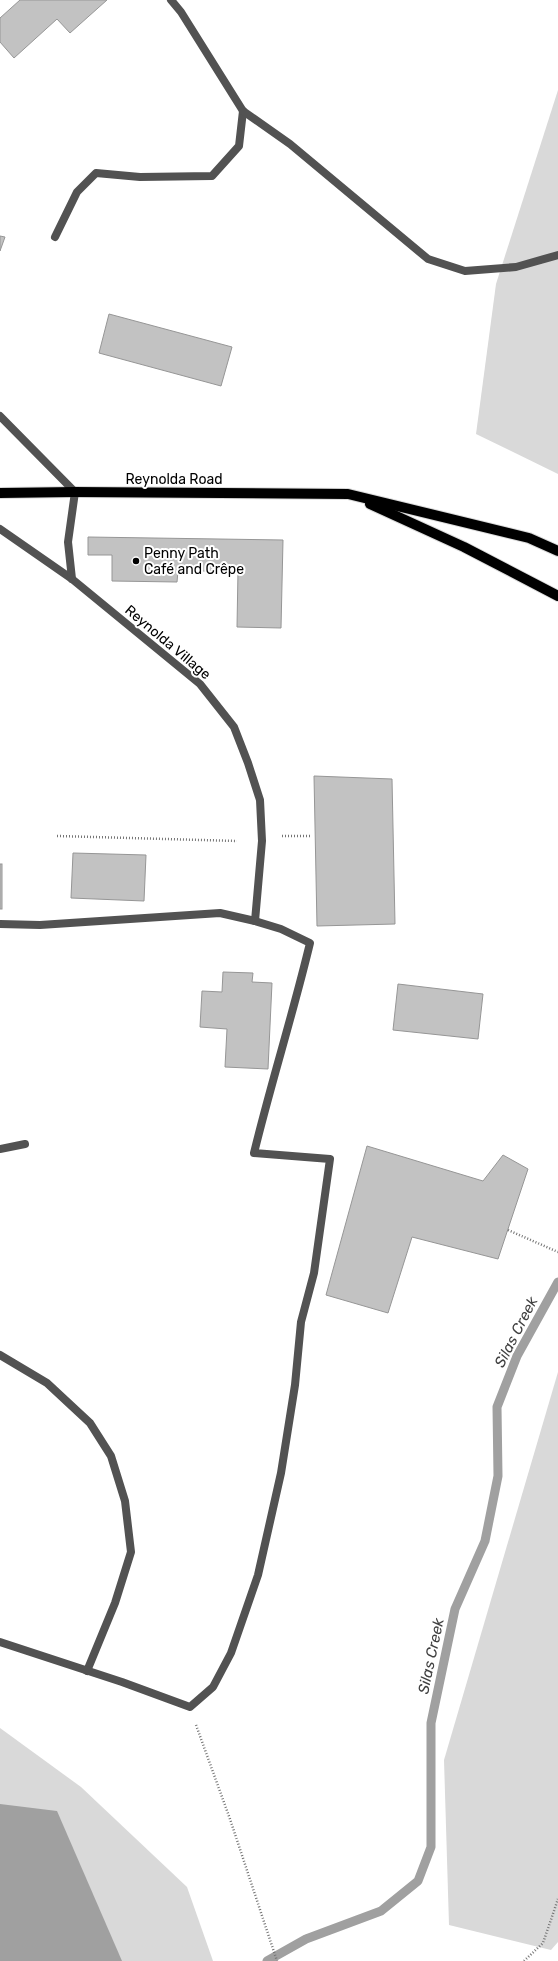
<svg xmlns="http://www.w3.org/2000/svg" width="558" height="1961" font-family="Rubik,sans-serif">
	<rect width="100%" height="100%" fill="#fff"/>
	<g fill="#d9d9d9">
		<polygon points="558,90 558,474 476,434 496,284"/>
		<polygon points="558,1372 558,1942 551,1950 449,1925 444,1760"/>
		<polygon points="0,1728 81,1787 187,1887 213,1961 0,1961"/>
	</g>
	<polygon fill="#a0a0a0" points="0,1804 57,1811 122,1961 0,1961"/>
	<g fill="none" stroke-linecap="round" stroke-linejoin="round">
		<polyline stroke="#a0a0a0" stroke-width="9" points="267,1961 306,1939 381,1911 418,1881 431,1847 431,1723 455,1609 485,1541 498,1476 497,1407 517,1356 558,1282"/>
	</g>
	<g fill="#c2c2c2" stroke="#969696">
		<polygon points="20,0 107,0 70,33 57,19 14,58 0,42 0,18"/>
		<polygon points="0,236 5,237 0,251"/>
		<polygon points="109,314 232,347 221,386 99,353"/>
		<polygon points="88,537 283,540 281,628 237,627 238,571 178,571 177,582 112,581 112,555 88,555"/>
		<polygon points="314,776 392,779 395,924 317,926"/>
		<polygon points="73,853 146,855 144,901 71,898"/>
		<rect x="0" y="864" width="2" height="45"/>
		<polygon points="223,972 253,973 252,982 272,983 268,1069 225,1067 227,1029 200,1027 202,991 222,992"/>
		<polygon points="398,984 483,994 478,1039 393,1030"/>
		<polygon points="367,1146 483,1181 503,1155 528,1169 498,1259 412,1237 388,1313 326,1295"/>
	</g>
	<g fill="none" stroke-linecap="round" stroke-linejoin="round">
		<defs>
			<g id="primary">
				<polyline points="0,493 75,492 348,494 529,538 558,551"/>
				<polyline points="370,504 464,547 558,596"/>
			</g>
		</defs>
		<use href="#primary" stroke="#dbdbdb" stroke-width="12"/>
		<g stroke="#747474" stroke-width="2.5" stroke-dasharray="1 2" stroke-linecap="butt">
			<polyline points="57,836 237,841"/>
			<polyline points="282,836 311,836"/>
			<polyline points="508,1230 558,1252"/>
			<polyline points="196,1725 230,1819 277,1961"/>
			<polyline points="524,1961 543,1943 558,1899"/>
		</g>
		<g stroke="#525252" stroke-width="8">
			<polyline points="55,237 77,192 96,173 140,177 212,176 239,146 243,111"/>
			<polyline points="0,529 72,579 200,684 234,727 248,763 260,800 262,841 255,921 220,913 40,925 0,924"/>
			<polyline points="72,579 68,542 75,492"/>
			<polyline points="0,1149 25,1144"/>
			<polyline points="0,1355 47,1383 90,1423 111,1456 125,1501 131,1552 115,1603 87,1671"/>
			<path d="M 0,1642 L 122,1682 L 190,1707 L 213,1687 L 231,1653 L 258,1575 L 281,1473 L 295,1385 L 301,1322 L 314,1273 L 330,1159 L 254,1153 C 271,1083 293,1014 310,943 L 281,929 L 255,921"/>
		</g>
		<g stroke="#525252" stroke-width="8">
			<polyline points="171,0 181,12 243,111 290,144 428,259 465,271 516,267 558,255"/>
			<polyline points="0,416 75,492"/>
		</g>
		<use href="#primary" stroke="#000" stroke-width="10"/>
	</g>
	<circle fill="#000" stroke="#fff" stroke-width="1.5" cx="136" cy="561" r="4"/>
	<g text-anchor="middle" stroke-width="4" stroke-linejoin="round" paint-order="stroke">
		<g font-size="14" fill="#000" stroke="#fff">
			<text x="174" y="484">Reynolda Road</text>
			<text transform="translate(168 642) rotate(40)" y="5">Reynolda Village</text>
		</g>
		<g font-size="14" fill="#000" stroke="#fff" text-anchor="start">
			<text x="144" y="558">Penny Path<tspan x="144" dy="16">Café and Crêpe</tspan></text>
		</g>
		<g font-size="15" font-style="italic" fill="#414141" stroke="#fff">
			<text transform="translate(516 1332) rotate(-63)" y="5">Silas Creek</text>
			<text transform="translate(431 1656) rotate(-78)" y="5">Silas Creek</text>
		</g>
	</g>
</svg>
